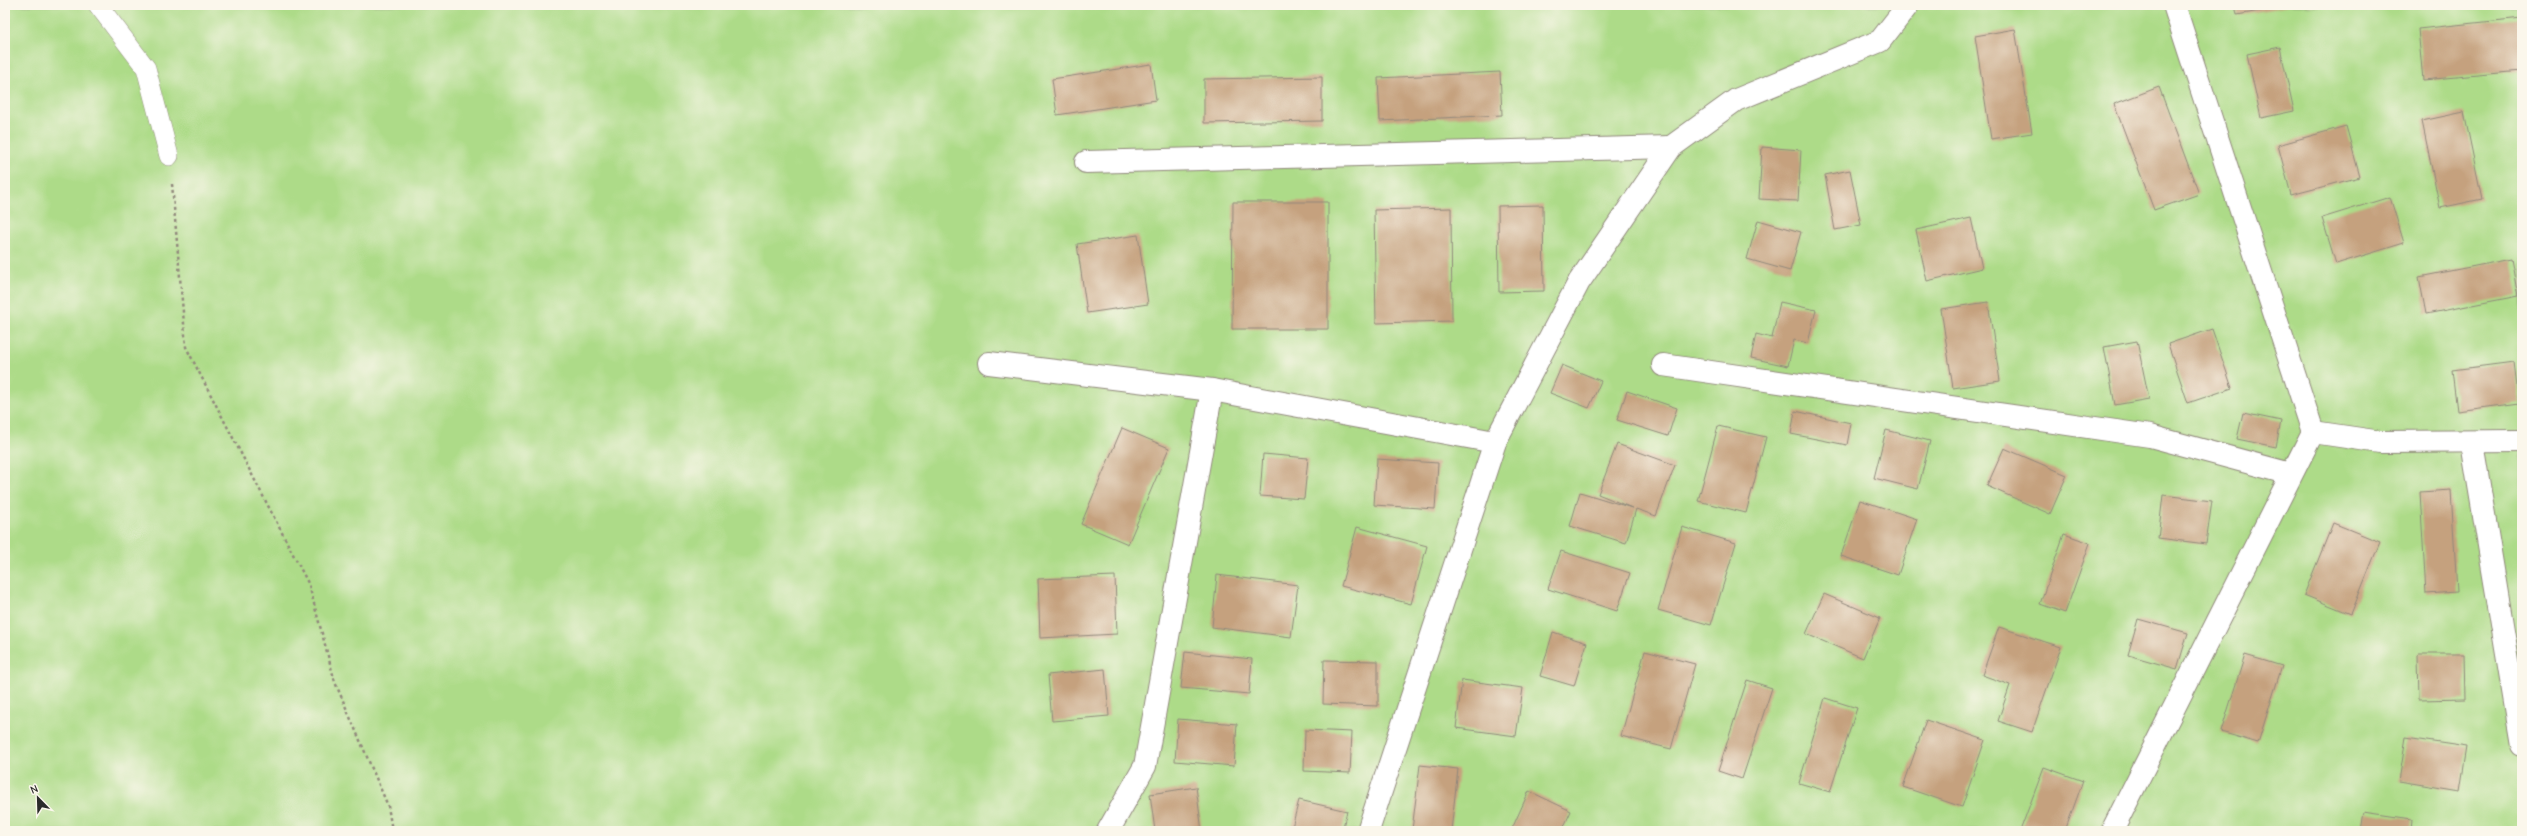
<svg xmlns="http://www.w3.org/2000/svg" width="2527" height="836" font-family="'Comic Neue',sans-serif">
	<rect width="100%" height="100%" fill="#fbf7ec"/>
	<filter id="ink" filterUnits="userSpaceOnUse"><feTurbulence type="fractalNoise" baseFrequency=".025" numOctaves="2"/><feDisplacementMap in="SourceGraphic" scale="8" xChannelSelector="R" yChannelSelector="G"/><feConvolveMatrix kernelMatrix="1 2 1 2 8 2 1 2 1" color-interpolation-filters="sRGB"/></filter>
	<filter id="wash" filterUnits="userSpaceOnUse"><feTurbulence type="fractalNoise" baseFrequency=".012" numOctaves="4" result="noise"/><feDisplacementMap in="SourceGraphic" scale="16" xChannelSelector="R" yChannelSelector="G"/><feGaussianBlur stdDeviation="0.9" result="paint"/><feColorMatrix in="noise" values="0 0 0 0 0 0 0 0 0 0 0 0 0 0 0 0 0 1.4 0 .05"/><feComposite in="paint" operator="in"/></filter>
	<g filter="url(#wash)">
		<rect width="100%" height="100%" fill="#f4e5cb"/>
		<rect fill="#addb88" stroke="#6c835a" x="5" y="5" width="2517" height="826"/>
		<g id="blocks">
			<g fill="#c5a17e">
				<polygon points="2235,5 2288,5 2289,6 2237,15"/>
				<polygon points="2522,18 2522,71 2423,80 2418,29"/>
				<polygon points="2015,29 2032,133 1991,139 1975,36"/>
				<polygon points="2280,47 2294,111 2261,118 2247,54"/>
				<polygon points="1151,64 1156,100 1057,115 1052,79"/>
				<polygon points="1500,72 1502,115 1380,121 1378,78"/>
				<polygon points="1322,77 1322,121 1204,123 1204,79"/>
				<polygon points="2159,87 2199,194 2154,210 2114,104"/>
				<polygon points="2464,112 2482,199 2440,208 2422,121"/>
				<polygon points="2346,126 2360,177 2291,195 2278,145"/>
				<polygon points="1762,147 1801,150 1798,201 1759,199"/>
				<polygon points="1850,170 1861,225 1835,230 1825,175"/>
				<polygon points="2390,197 2404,243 2336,264 2322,218"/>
				<polygon points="1233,202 1328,202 1328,329 1232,329"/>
				<polygon points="1543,205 1544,291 1499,292 1498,206"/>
				<polygon points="1451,208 1452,321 1376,323 1374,210"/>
				<polygon points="1971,218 1982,268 1927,281 1916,230"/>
				<polygon points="1758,220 1801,232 1790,271 1747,259"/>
				<polygon points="1138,235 1148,304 1087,313 1077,244"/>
				<polygon points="2511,259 2518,296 2426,314 2419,277"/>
				<polygon points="1780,302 1816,310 1808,343 1794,340 1788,366 1751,358 1756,334 1772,338"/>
				<polygon points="1988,302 2000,381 1953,388 1941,309"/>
				<polygon points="2212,329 2232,388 2188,403 2168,344"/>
				<polygon points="2137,341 2149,399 2115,405 2104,347"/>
				<polygon points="2514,362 2519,403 2457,411 2452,370"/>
				<polygon points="1562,365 1601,381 1589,408 1550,393"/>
				<polygon points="1627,391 1677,408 1668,436 1617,420"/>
				<polygon points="1795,411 1851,423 1847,445 1791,434"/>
				<polygon points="2243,413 2281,421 2276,447 2237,439"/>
				<polygon points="1718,426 1766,437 1746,513 1698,501"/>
				<polygon points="1122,428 1169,448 1128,544 1081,524"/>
				<polygon points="1886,430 1930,441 1918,489 1874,478"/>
				<polygon points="1617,444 1675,465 1656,516 1636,509 1626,543 1570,526 1580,492 1632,508 1598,494"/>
				<polygon points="2004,448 2067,475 2050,514 1987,486"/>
				<polygon points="1263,454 1308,458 1304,499 1260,496"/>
				<polygon points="1377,459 1438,463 1435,509 1374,505"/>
				<polygon points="2451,490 2457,592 2426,594 2420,492"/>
				<polygon points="2163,495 2212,501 2206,544 2158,538"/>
				<polygon points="1860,500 1917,519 1898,575 1841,556"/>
				<polygon points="2333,523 2380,542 2351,614 2304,595"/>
				<polygon points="1357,527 1427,546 1411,604 1341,586"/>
				<polygon points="1682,527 1736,543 1711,625 1658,610"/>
				<polygon points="2064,534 2090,543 2065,613 2040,604"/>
				<polygon points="1561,551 1630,573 1617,611 1548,589"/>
				<polygon points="1217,575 1298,585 1291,637 1212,627"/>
				<polygon points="1115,576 1117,634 1040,638 1038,579"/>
				<polygon points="1824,594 1880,618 1863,658 1806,634"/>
				<polygon points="2138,619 2188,633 2177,669 2128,655"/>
				<polygon points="1999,627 2061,647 2032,732 1998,721 2010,685 1982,675"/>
				<polygon points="1553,632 1587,643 1574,686 1540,676"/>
				<polygon points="1645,651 1695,664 1671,749 1621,736"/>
				<polygon points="1185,652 1252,659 1249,694 1181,688"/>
				<polygon points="2418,654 2464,654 2465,699 2419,700"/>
				<polygon points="2245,655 2282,666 2258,743 2221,732"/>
				<polygon points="1324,660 1378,661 1378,706 1323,704"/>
				<polygon points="1105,669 1109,716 1052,721 1048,675"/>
				<polygon points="1462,680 1523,688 1516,736 1456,728"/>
				<polygon points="1747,680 1772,688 1742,779 1718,771"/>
				<polygon points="1825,698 1857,708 1830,792 1799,783"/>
				<polygon points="1178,719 1237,724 1234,766 1175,761"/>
				<polygon points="1926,720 1985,740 1962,807 1903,787"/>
				<polygon points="1305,730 1352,732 1350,773 1304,771"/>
				<polygon points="2406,738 2467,747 2460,791 2399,781"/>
				<polygon points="1420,765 1458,769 1451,831 1412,830"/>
				<polygon points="2044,767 2083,781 2065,831 2020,831"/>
				<polygon points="1196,787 1202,831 1155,831 1150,794"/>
				<polygon points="1529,791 1571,811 1562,831 1511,831"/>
				<polygon points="1299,800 1347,811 1342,831 1291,831"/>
				<polygon points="2364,812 2412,819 2411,831 2361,831"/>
			</g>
		</g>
	</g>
	<g filter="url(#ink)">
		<use href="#blocks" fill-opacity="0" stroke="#90887b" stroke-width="1"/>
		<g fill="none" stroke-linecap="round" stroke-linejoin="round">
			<defs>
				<polyline id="service" points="98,5 146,68 169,156"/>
				<g id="minor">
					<polyline points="1086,162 1671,147"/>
					<polyline points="989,363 1212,390 1495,442"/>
					<polyline points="1663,365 2150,436 2291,474"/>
					<polyline points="2313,432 2381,442 2522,441"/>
					<polyline points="2472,443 2522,745"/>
					<polyline points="1108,831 1145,766 1212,390"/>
					<polyline points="1368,831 1495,442 1579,282 1671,147 1736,100 1880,41 1908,5"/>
				</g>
				<polyline id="tertiary" points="2112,831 2313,432 2174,5"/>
			</defs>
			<use href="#service" stroke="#90887b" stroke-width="20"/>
			<use href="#minor" stroke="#90887b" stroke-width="24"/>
			<use href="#tertiary" stroke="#90887b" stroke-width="24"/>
			<polyline stroke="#90887b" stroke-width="2.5" stroke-dasharray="3 3" stroke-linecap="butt" points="172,184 186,347 309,585 335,682 388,806 392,831"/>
			<use href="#service" stroke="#fff" stroke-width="19"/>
			<use href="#minor" stroke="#fff" stroke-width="22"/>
			<use href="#tertiary" stroke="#fff" stroke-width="22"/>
		</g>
	</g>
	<rect width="2527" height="836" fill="none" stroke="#fbf7ec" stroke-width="20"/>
	<g transform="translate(38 798) rotate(337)" stroke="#fbf7ec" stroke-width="3" paint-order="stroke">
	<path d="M0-3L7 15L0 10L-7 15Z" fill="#2b2b2b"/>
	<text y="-6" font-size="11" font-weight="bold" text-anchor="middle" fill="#2b2b2b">N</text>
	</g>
</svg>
